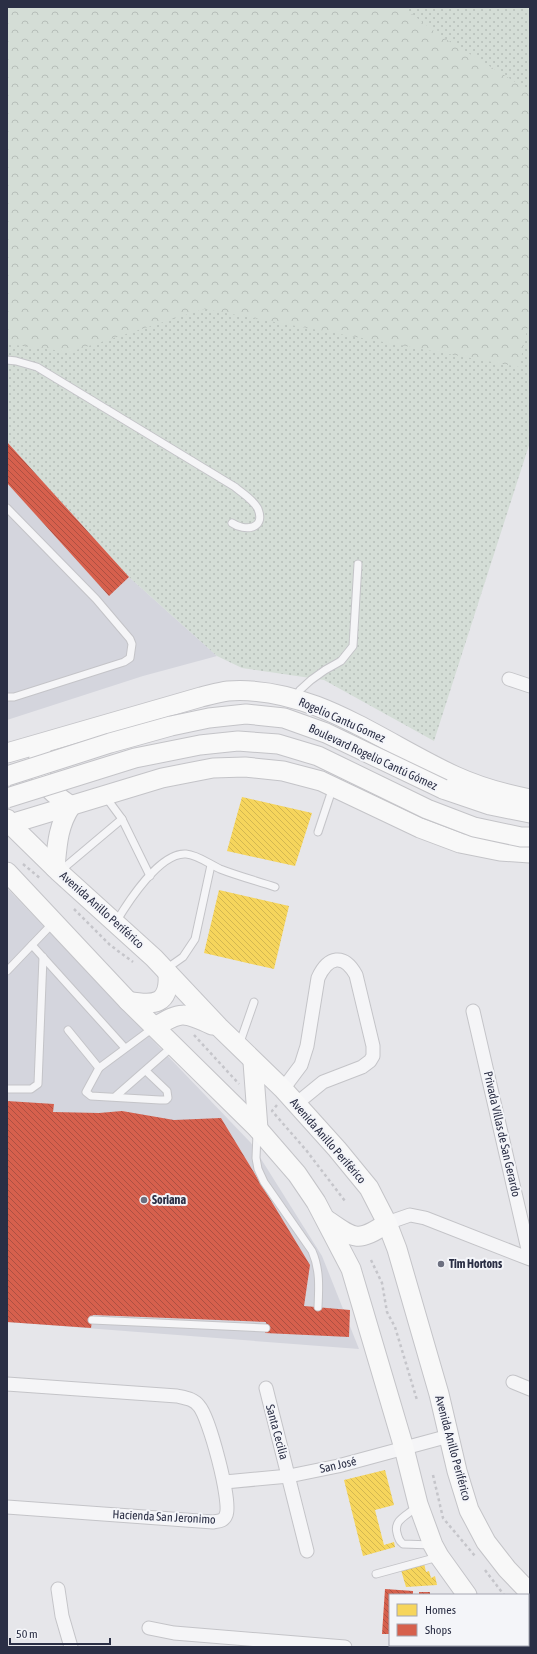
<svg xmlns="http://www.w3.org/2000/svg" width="537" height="1654" font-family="'Asap Condensed',sans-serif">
	<defs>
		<pattern id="grass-dots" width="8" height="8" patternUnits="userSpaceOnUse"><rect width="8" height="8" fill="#d4ddd6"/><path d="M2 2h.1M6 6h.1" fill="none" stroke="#b6beb9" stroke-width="1.8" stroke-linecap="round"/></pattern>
		<pattern id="park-crowns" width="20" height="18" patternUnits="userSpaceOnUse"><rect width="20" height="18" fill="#d4ddd6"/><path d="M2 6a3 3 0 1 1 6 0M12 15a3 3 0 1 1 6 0" fill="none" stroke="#b6beb9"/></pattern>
		<pattern id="homes-back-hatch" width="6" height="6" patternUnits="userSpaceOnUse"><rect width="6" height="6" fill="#f6d55c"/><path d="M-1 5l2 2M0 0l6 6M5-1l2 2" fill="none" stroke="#d3b751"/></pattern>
		<pattern id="shops-back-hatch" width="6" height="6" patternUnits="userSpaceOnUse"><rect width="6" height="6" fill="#d6604d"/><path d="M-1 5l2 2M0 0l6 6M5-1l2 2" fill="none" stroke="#ae5042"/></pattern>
	</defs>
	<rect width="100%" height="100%" fill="#e6e6ea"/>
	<g fill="#d4d5dd">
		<polygon points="7,442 129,577 217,656 143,676 7,720"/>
		<polygon points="7,888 251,1143 322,1256 359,1349 7,1322"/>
	</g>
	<polygon fill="url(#grass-dots)" points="7,7 530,7 530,442 434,741 324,680 242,668 217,656 129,577 7,442"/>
	<polygon fill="url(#park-crowns)" points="7,7 403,7 439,35 530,91 530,316 519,367 204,309 70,352 7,344"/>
	<g fill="url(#homes-back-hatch)">
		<polygon points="242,797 312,813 295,866 227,851"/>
		<polygon points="219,890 289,906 274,969 204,953"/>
		<polygon points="385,1470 394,1505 375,1510 384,1545 394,1542 395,1547 363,1556 344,1480"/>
		<polygon points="424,1563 426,1572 429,1571 431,1578 435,1576 437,1585 406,1587 401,1570"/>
	</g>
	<g fill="url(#shops-back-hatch)">
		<polygon points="7,442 129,577 109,596 7,483"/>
		<polygon points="7,1101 54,1104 53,1112 99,1113 122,1111 174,1120 221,1118 310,1265 304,1306 350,1310 349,1337 265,1333 266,1322 93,1315 91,1328 7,1322"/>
		<polygon points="385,1589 413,1591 413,1595 390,1595 390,1634 382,1634"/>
		<rect x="419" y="1592" width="11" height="3"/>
	</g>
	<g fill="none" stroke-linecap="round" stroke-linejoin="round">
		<defs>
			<g id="lane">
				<path d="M 7,360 L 16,361 L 37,367 L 235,487 C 242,493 254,500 258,509 C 266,529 245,532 232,523"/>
				<polyline points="7,508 96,599 130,639 132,644 130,658 124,662 14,697 7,697"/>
				<polyline points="295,698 300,690 311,680 325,670 341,661 353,646 358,564"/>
				<polyline points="105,796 122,819 150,876"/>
				<polyline points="318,832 333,787"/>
				<polyline points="59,872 122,819"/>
				<path d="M 116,922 C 128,902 160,852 186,854 C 198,855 209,864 220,869 C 238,876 257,881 275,887"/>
				<polyline points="32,945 125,1048"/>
				<polyline points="166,969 183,957 195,939 211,865"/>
				<polyline points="7,971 53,923"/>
				<polyline points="68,1030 99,1068"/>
				<polyline points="239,1045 254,1002"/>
				<polyline points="146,1071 167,1091 168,1098 166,1100 160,1100 91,1096 86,1092 99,1068 153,1028"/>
				<polyline points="7,1089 31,1089 38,1084 43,957"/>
				<polyline points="116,1096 173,1046"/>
				<path d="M 257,1133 L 256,1158 L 258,1169 L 264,1182 L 312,1251 C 320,1269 319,1287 318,1307"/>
				<polyline points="92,1320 266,1328"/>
				<path d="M 417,1506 C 409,1515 393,1519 397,1533 C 398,1538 399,1541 403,1544 L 432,1545"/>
				<polyline points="376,1574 438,1557"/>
			</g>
			<g id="street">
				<polyline points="509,679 530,686"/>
				<polyline points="473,1011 530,1258"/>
				<path d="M 283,1089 L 301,1065 L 307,1046 L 318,978 C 328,956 344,953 356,975 L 373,1046 L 373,1056 L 370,1061 L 362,1067 L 323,1082 L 296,1104"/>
				<polyline points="387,1223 410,1215 425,1218 530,1259"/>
				<polyline points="513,1382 530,1389"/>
				<path d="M 7,1384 L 177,1396 C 186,1398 194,1399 199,1406 C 209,1417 232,1502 226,1515 C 224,1521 219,1521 213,1522 L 7,1507"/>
				<polyline points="266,1388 307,1551"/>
				<polyline points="225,1482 289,1476 338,1466 449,1436"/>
				<polyline points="58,1589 62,1616 71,1647"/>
				<polyline points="149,1628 174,1633 345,1647"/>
				<polyline points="528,1636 530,1634"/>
			</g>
			<g id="secondary">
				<path d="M 41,749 C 31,777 50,792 71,806"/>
				<path d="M 7,753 L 201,697 C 210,695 219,692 228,691 C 312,685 383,743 455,776 C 479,787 504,794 530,799"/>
				<polyline points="443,789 490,805 530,813"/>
				<polyline points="7,819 10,824 59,872 154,958 219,1027 283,1089 337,1149 369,1188 387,1223 397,1249 439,1394 457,1471 469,1510 486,1542 507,1569 530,1593"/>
				<polyline points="7,825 162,778 213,768 245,767 283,771 321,781 420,828 460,843 500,851 530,853"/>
				<path d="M 55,868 C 57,845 58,825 71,806"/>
				<polyline points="7,872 128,1001 258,1129 297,1174 316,1202 351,1269 404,1448 418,1504 433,1545 439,1556 467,1595"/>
				<path d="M 128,1001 C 154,1006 170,1005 168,973"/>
				<path d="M 155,1027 C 181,1011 184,1012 212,1025"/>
				<polyline points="253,1062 258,1129"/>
				<path d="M 327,1220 C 354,1239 358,1243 387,1223"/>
				<polyline points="528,1621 530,1618"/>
				<polyline points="517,1645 519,1647"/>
			</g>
		</defs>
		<use href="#lane" stroke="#c4c4c8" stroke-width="9"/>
		<use href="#street" stroke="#c4c4c8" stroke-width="15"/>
		<use href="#secondary" stroke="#c4c4c8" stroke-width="21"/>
		<g stroke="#c5c5ca" stroke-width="2.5" stroke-dasharray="3 3" stroke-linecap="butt">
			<polyline points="23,864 41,879"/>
			<polyline points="74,909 110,945 133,962"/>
			<polyline points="194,1035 239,1084"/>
			<polyline points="277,1105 272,1111 306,1150 345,1201"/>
			<polyline points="371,1260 382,1283 387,1312 395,1327 417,1400"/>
			<polyline points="433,1475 443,1518 475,1556"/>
			<polyline points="485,1570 504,1595"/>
		</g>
		<use href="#lane" stroke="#f5f5f7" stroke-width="7"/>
		<use href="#street" stroke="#f5f5f7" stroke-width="13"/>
		<use href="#secondary" stroke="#f8f8f8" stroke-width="19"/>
		<defs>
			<g id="secondary-bridge">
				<polyline points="7,776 110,743 171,726 209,718 246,714 284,718 326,733 443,789"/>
				<polyline points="7,798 135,758 200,745 238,741 278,744 318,756 427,809 474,827 521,837 530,837"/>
			</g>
		</defs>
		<use href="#secondary-bridge" stroke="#c4c4c8" stroke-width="21" stroke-linecap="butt"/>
		<use href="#secondary-bridge" stroke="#f8f8f8" stroke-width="19"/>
	</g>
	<g fill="#6c6f7f" stroke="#f4f5f9" stroke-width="1.5">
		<circle cx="144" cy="1200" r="4"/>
		<circle cx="441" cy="1264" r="4"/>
	</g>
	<g text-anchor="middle" stroke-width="4" stroke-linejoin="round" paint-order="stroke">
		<g font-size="12" fill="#2b2f45" stroke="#f4f5f9">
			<text transform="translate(342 720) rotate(24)" y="4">Rogelio Cantu Gomez</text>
			<text transform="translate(373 757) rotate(25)" y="4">Boulevard Rogelio Cantú Gómez</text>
			<text transform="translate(102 910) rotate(42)" y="4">Avenida Anillo Periférico</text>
			<text transform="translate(502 1134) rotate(77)" y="4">Privada Villas de San Gerardo</text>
			<text transform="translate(328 1141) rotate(49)" y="4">Avenida Anillo Periférico</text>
			<text transform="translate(277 1432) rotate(75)" y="4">Santa Cecilia</text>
			<text transform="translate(453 1448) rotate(75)" y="4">Avenida Anillo Periférico</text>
			<text transform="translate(338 1465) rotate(-13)" y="4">San José</text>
			<text transform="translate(164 1517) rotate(3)" y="4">Hacienda San Jeronimo</text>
		</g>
		<g font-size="12" font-weight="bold" fill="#2b2f45" stroke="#f4f5f9" text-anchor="start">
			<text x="152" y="1204">Soriana</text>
			<text x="449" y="1268">Tim Hortons</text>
		</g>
	</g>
	<rect width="537" height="1654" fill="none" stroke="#2b2f45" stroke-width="16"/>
	<rect x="389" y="1594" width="140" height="52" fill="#f4f5f9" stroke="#a4a6b1"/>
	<rect x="397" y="1604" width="20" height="12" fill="#f6d55c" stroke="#a4a6b1"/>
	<text x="425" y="1614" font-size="12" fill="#2b2f45">Homes</text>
	<rect x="397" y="1624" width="20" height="12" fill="#d6604d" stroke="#a4a6b1"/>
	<text x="425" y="1634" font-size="12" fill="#2b2f45">Shops</text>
	<path d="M10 1638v6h100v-6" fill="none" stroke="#2b2f45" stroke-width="2"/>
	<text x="16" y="1638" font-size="12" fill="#2b2f45" stroke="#f4f5f9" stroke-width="3" paint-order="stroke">50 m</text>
</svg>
